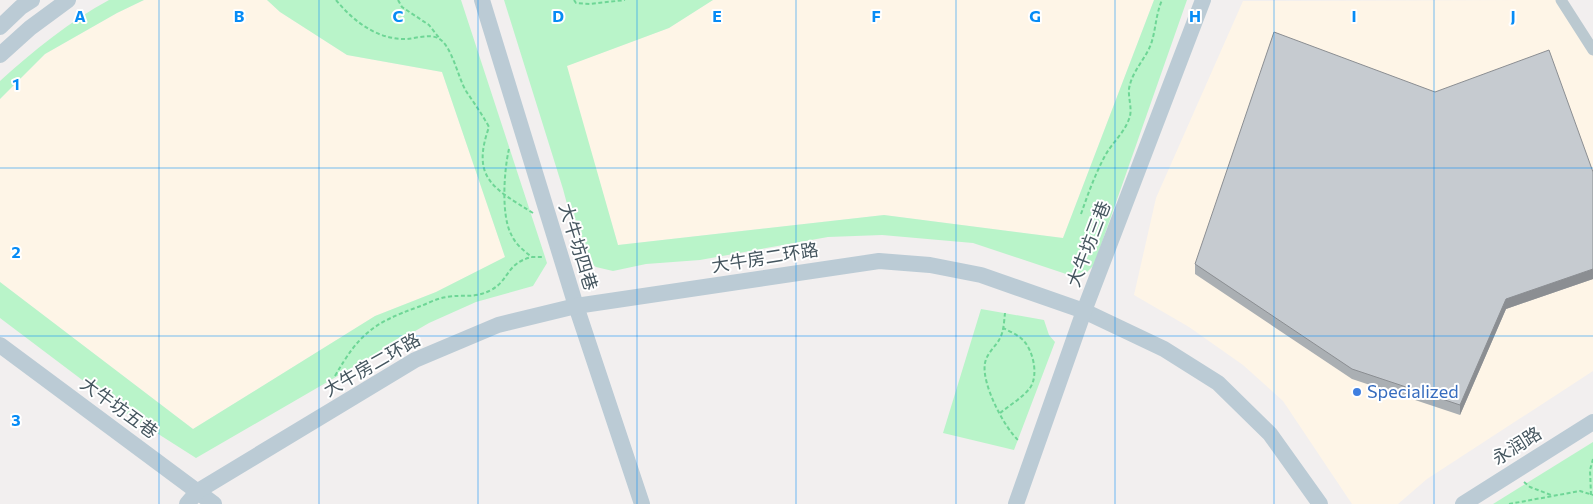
<svg xmlns="http://www.w3.org/2000/svg" width="1593" height="504" font-family="Commissioner,'Noto Sans SC',sans-serif">
	<rect width="100%" height="100%" fill="#f2efef"/>
	<g fill="#fef5e7">
		<polygon points="144,0 267,0 280,12 347,55 442,72 505,257 436,292 375,316 193,429 0,282 0,99 45,54 117,13"/>
		<polygon points="713,0 1154,0 1063,238 884,215 618,245 566,66 669,28"/>
		<polygon points="1558,0 1593,56 1593,371 1427,479 1398,504 1352,504 1283,401 1243,365 1189,327 1134,295 1156,198 1243,1"/>
	</g>
	<g fill="#b9f4c9">
		<path d="M 109,0 L 144,0 L 117,13 L 45,54 L 0,99 L 0,81 C 33,51 70,21 109,0 Z"/>
		<polygon points="267,0 461,0 547,263 533,286 476,302 429,323 196,458 130,416 0,318 0,282 193,429 375,316 436,292 505,257 442,72 347,55 280,12"/>
		<polygon points="504,0 713,0 669,28 567,66 618,245 884,215 1063,238 1154,0 1187,0 1094,265 1085,274 1075,277 973,243 882,235 828,237 700,260 646,264 613,271 596,267 581,256 563,189"/>
		<polygon points="981,309 1044,320 1049,335 1055,342 1014,450 943,433"/>
		<polygon points="1593,442 1593,504 1493,504"/>
	</g>
	<g fill="none" stroke-linecap="round" stroke-linejoin="round">
		<g stroke="#6ed696" stroke-width="2" stroke-dasharray="4 2.5" stroke-linecap="butt">
			<path d="M 336,0 C 354,22 378,40 407,39 C 417,38 429,34 438,38 C 452,45 458,78 466,91 C 474,103 482,114 489,127 C 471,178 493,188 533,213"/>
			<polyline points="398,0 402,7 429,25 440,39"/>
			<polyline points="574,0 576,3 590,4 625,0"/>
			<path d="M 509,149 C 504,170 501,215 511,234 C 515,244 524,251 532,257 L 544,257"/>
			<path d="M 1081,214 C 1088,194 1095,174 1106,154 C 1113,142 1124,133 1129,119 C 1133,110 1128,98 1129,89 C 1132,70 1147,58 1152,41 C 1156,27 1156,14 1162,0"/>
			<path d="M 1005,313 C 1004,321 1004,332 999,340 C 995,347 987,353 985,363 C 981,383 1004,427 1018,440"/>
			<path d="M 335,376 C 359,334 373,323 418,307 C 427,304 437,298 447,297 C 464,294 474,299 491,290 C 509,281 506,263 532,257"/>
			<path d="M 1000,413 C 1010,405 1022,398 1030,388 C 1039,375 1033,350 1023,340 C 1018,335 1009,331 1003,328"/>
			<polyline points="1524,482 1530,487 1551,495"/>
			<polyline points="1591,495 1590,470 1593,459"/>
			<polyline points="1509,504 1580,491 1593,495"/>
		</g>
		<polyline stroke="#bbc9d0" stroke-width="11" points="1561,0 1593,50"/>
		<g stroke="#bbcbd5" stroke-width="16">
			<polyline points="482,0 576,306 642,504"/>
			<polyline points="0,27 21,7 32,0"/>
			<polyline points="0,55 30,28 68,0"/>
			<polyline points="0,345 214,504"/>
			<polyline points="187,504 198,491 415,360 498,325 576,306 879,261 930,265 981,275 1084,311 1164,349 1218,383 1270,434 1320,504"/>
			<polyline points="1016,504 1084,311 1203,0"/>
			<polyline points="1463,504 1593,422"/>
		</g>
	</g>
	<polygon fill="#aaafb3" points="1593,172 1593,279 1506,309 1460,415 1352,379 1195,274 1195,264"/>
	<polygon fill="#8b8e92" points="1593,269 1593,279 1506,309 1460,415 1460,405 1506,299"/>
	<polygon fill="#c6cbd0" stroke="#8b8e92" points="1274,32 1435,92 1549,50 1593,172 1593,269 1506,299 1460,405 1352,369 1195,264"/>
	<path fill="none" stroke="#068bf5" stroke-width="1" stroke-opacity="0.55" d="M 159,0 L 159,504M 319,0 L 319,504M 478,0 L 478,504M 637,0 L 637,504M 796,0 L 796,504M 956,0 L 956,504M 1115,0 L 1115,504M 1274,0 L 1274,504M 1434,0 L 1434,504M 0,168 L 1593,168M 0,336 L 1593,336"/>
	<circle fill="#3f7fe0" stroke="#fff" stroke-width="2" cx="1357" cy="392" r="5"/>
	<g text-anchor="middle" stroke-width="4" stroke-linejoin="round" paint-order="stroke">
		<g font-size="18" fill="#45565f" stroke="#fff">
			<text transform="translate(1089 244) rotate(-69)" y="6">大牛坊三巷</text>
			<text transform="translate(578 247) rotate(73)" y="6">大牛坊四巷</text>
			<text transform="translate(765 258) rotate(-9)" y="6">大牛房二环路</text>
			<text transform="translate(372 365) rotate(-30)" y="6">大牛房二环路</text>
			<text transform="translate(119 408) rotate(36)" y="6">大牛坊五巷</text>
			<text transform="translate(1517 446) rotate(-32)" y="6">永润路</text>
		</g>
		<g font-size="18" fill="#366cbe" stroke="#fff" text-anchor="start">
			<text x="1367" y="398">Specialized</text>
		</g>
	</g>
	<g font-size="16" text-anchor="middle" font-weight="bold" fill="#068bf5" stroke="#fff" stroke-width="4" stroke-linejoin="round" paint-order="stroke">
		<text x="80" y="22">A</text>
		<text x="239" y="22">B</text>
		<text x="398" y="22">C</text>
		<text x="558" y="22">D</text>
		<text x="717" y="22">E</text>
		<text x="876" y="22">F</text>
		<text x="1035" y="22">G</text>
		<text x="1195" y="22">H</text>
		<text x="1354" y="22">I</text>
		<text x="1513" y="22">J</text>
		<text x="16" y="90">1</text>
		<text x="16" y="258">2</text>
		<text x="16" y="426">3</text>
	</g>
</svg>
